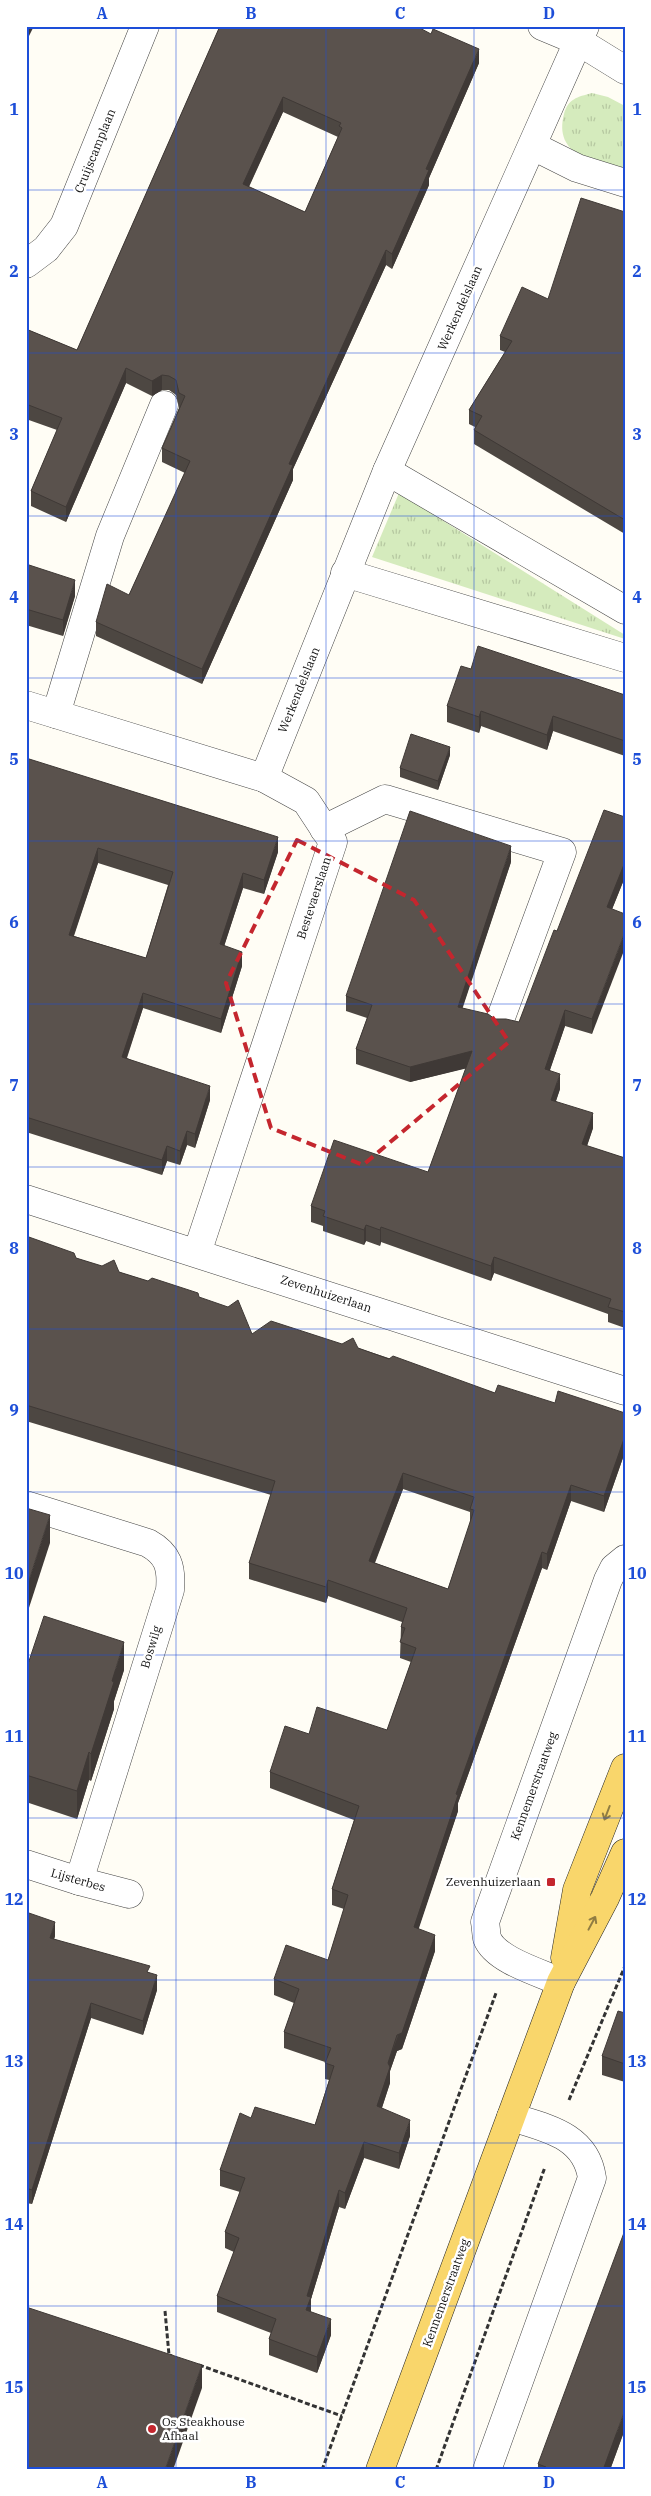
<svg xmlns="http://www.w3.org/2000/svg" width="651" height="2496" font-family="'IBM Plex Serif',serif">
	<defs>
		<pattern id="grass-tufts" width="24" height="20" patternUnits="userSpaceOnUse" patternTransform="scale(1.25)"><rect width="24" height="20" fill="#d5ebbd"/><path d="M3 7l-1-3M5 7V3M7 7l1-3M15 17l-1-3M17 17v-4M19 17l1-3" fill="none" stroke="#b6c8a1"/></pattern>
	</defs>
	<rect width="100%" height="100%" fill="#fffdf5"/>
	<g fill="url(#grass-tufts)">
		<path d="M 592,93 L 608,97 L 625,106 L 625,172 C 595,162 553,156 564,114 C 568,99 577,97 592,93 Z"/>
		<polygon points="399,493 625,635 625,639 372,557"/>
	</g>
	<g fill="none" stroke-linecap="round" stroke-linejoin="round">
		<defs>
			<g id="minor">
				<polyline points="542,26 578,41 625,70"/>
				<polyline points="533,146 577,168 625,183"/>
				<polyline points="26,264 46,249 64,226 145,26"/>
				<polyline points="387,471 625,610"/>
				<polyline points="345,573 625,658"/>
				<polyline points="26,705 264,778 306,801 333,842 197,1253"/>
				<polyline points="56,714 110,536 164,405"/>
				<polyline points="264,778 387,471 585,26"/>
				<polyline points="324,829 385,799 562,852 500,1020"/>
				<polyline points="26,1199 625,1391"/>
				<path d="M 26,1505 L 148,1543 C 168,1554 172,1567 170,1590 L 79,1881"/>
				<polyline points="26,1864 79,1881 129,1894"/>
				<path d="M 561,1982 C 541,1973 495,1960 487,1938 C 486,1933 486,1927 485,1922 L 608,1580 L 614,1568 L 625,1559"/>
				<path d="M 487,2470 L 592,2178 C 586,2135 546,2128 511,2117"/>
			</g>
			<g id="major">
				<polyline points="565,1958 577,1890 625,1768"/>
				<polyline points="380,2470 561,1982 605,1898 625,1853"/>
			</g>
		</defs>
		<use href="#minor" stroke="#444" stroke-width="29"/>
		<use href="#major" stroke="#222" stroke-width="29"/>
		<g stroke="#333" stroke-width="3" stroke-dasharray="5 2.5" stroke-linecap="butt">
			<polyline points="569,2100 625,1966"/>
			<polyline points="165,2311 169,2355 172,2356"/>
			<polyline points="199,2365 342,2416"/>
			<polyline points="322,2470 496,1993"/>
			<polyline points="436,2470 545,2167"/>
		</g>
		<use href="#minor" stroke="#fff" stroke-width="28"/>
		<use href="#major" stroke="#f9d66b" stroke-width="28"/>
	</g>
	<g fill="#4d4742" fill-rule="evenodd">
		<path d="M 220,26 L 479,63 L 429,178 L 429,185 L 392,269 L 386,265 L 293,469 L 293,480 L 202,684 L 96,636 L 96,622 L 129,595 L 185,473 L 162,462 L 162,448 L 179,408 L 176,395 L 169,390 L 162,390 L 152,396 L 126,383 L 66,522 L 31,506 L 31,491 L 57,430 L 26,419 L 26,329 L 77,350 ZM 283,112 L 338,137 L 305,212 L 249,187 Z"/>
		<polygon points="625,212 625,534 474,444 474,430 475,427 469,424 469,410 505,352 500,350 500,336 548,299"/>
		<polygon points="26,564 75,596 63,636 26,625"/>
		<polygon points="471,669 625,695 625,756 553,731 547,750 481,726 479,733 447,722 447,706"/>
		<polygon points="450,755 438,790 400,777 400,768"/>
		<path d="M 26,758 L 278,852 L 264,894 L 243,888 L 224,946 L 242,966 L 221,1033 L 143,1008 L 127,1058 L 210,1100 L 195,1148 L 187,1145 L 180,1165 L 167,1161 L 162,1175 L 26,1132 ZM 98,863 L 168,885 L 146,958 L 74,936 Z"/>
		<polygon points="625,817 625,877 612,909 592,1034 565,1026 550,1070 560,1089 556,1101 593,1128 587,1146 625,1158 625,1328 608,1322 608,1314 494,1273 491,1281 381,1242 380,1246 366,1241 364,1245 323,1231 323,1226 311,1222 311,1206 428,1172 466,1068 410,1082 356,1064 356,1049 367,1018 346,1011 346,996 511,862 462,1008 495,1019 519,1022 557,931"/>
		<path d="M 26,1236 L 76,1258 L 119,1272 L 199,1297 L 252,1334 L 342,1344 L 358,1348 L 495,1393 L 555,1403 L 625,1413 L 625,1452 L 604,1512 L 571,1501 L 547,1570 L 542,1568 L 458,1803 L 458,1811 L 418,1929 L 435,1951 L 402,2049 L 397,2051 L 390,2071 L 390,2083 L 382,2108 L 410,2136 L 399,2169 L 364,2158 L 345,2209 L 339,2207 L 311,2299 L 311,2312 L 331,2335 L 317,2373 L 269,2355 L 269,2339 L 271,2333 L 217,2312 L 217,2296 L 234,2252 L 225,2248 L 225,2232 L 240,2192 L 220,2186 L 220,2170 L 251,2118 L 315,2125 L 329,2080 L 325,2079 L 325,2062 L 284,2048 L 284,2032 L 294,2003 L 274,1995 L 274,1979 L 328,1960 L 344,1909 L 332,1905 L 332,1889 L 354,1820 L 270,1788 L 270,1772 L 309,1734 L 387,1730 L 411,1662 L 400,1658 L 401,1627 L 402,1622 L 328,1596 L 326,1603 L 249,1579 L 249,1563 L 271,1495 L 26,1421 ZM 403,1489 L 470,1512 L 470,1523 L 448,1589 L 375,1563 Z"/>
		<polygon points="26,1670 124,1670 114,1701 114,1709 91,1781 89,1780 77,1819 26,1802"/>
		<polygon points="26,1912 55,1936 54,1939 150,1973 157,1990 143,2035 91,2018 32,2204 26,2203"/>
		<polygon points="625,2013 625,2082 602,2075 602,2056"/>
		<polygon points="625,2429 610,2470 538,2470 538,2464"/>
	</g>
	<g fill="#3f3936">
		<polygon points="27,26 34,26 26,42 26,27"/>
		<polygon points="479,49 479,63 429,178 429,185 392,269 392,254 426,169"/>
		<polygon points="283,97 283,112 243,199 243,184"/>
		<polygon points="386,250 386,265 293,469 293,480 202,684 202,669 289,464"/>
		<polygon points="126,368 126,383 66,522 66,507"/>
		<polygon points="162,375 162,390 152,396 152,381"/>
		<polygon points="75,580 75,596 63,636 63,620"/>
		<polygon points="481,711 481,726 479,733 479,717"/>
		<polygon points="553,716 553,731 547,750 547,735"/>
		<polygon points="450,747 450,755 438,790 438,781"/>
		<polygon points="278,837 278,852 264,894 264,880"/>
		<polygon points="511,846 511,862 458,1022 458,1007"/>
		<polygon points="98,848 98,863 69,949 69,935"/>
		<polygon points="625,862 625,877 607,922 607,907"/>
		<polygon points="243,873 243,888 220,959 220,944"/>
		<polygon points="625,932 625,948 592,1034 592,1019"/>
		<polygon points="242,952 242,966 221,1033 221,1019"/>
		<polygon points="143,993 143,1008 122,1071 122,1057"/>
		<polygon points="565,1010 565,1026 545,1084 545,1069"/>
		<polygon points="472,1051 472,1067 410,1082 410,1067"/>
		<polygon points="560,1074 560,1089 551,1115 551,1100"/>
		<polygon points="210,1086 210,1100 195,1148 195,1134"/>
		<polygon points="593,1113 593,1128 582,1160 582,1144"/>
		<polygon points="187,1131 187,1145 180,1165 180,1151"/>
		<polygon points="167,1146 167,1161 162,1175 162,1160"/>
		<polygon points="366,1225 366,1241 364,1245 364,1230"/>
		<polygon points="381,1227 381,1242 380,1246 380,1230"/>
		<polygon points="494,1257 494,1273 491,1281 491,1266"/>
		<polygon points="625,1436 625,1452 604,1512 604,1496"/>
		<polygon points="403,1473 403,1489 369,1577 369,1561"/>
		<polygon points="571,1485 571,1501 547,1570 547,1554"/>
		<polygon points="50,1515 50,1543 26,1617 26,1590"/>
		<polygon points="542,1552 542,1568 458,1803 458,1811 414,1943 414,1927 456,1794"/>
		<polygon points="328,1580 328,1596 326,1603 326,1587"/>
		<polygon points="124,1642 124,1670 114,1701 114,1709 91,1781 91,1754 112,1681"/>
		<polygon points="89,1752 89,1780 77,1819 77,1791"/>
		<polygon points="55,1922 55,1936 50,1952 50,1938"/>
		<polygon points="435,1935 435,1951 402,2049 397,2051 390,2071 390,2083 377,2122 377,2106 388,2063"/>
		<polygon points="157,1975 157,1990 143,2035 143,2021"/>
		<polygon points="91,2003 91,2018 32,2204 32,2190"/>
		<polygon points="410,2120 410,2136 399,2169 399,2153"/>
		<polygon points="364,2142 364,2158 345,2209 345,2193"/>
		<polygon points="339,2190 339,2207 311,2299 311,2313 306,2326 307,2296"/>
		<polygon points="331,2319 331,2335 317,2373 317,2357"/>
		<polygon points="202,2365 202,2388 173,2470 165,2470"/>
		<polygon points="625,2410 625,2429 610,2470 603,2470"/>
	</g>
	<g fill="#5a524d" stroke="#3f3936" fill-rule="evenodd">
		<path d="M 220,26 L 416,26 L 431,34 L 433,29 L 479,49 L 426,169 L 429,170 L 392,254 L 386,250 L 289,464 L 293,465 L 202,669 L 96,622 L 107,584 L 129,595 L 190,461 L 162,448 L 185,396 L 179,393 L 176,380 L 169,376 L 162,375 L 152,381 L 126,368 L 66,507 L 31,491 L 62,418 L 26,404 L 26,329 L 77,350 ZM 283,97 L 341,123 L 339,126 L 342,128 L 305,212 L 243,184 Z"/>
		<polygon points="581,198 625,212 625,520 474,430 482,416 469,410 512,341 500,336 522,287 548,299"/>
		<polygon points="26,564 75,580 63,620 26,609"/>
		<polygon points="478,646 625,695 625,741 553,716 547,735 481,711 479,717 447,706 461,666 471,669"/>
		<polygon points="411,734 450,747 438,781 400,768"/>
		<path d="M 26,758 L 278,837 L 264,880 L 243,873 L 220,944 L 242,952 L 221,1019 L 143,993 L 122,1057 L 210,1086 L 195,1134 L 187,1131 L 180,1151 L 167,1146 L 162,1160 L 26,1117 L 26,947 L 28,942 L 26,941 ZM 98,848 L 173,872 L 146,958 L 69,935 Z"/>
		<polygon points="604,810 625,817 625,862 607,907 625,914 625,932 592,1019 565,1010 545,1069 560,1074 551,1100 593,1113 582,1144 625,1158 625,1312 608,1307 611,1299 494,1257 491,1266 381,1227 380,1230 366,1225 364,1230 323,1216 325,1211 311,1206 334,1140 428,1172 472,1051 410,1067 356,1049 372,1005 346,996 410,811 511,846 458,1007 488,1014 495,1019 506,1019 519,1022 554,930 557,931"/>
		<path d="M 26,1236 L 74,1253 L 76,1258 L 102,1266 L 114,1260 L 119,1272 L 148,1281 L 152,1278 L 198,1293 L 199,1297 L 228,1307 L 238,1300 L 252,1334 L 271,1321 L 342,1344 L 353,1338 L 358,1348 L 389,1359 L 393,1356 L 495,1393 L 498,1385 L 555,1403 L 558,1391 L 625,1413 L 625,1436 L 604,1496 L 571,1485 L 547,1554 L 542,1552 L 456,1794 L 458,1795 L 414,1927 L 435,1935 L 402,2033 L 397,2035 L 388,2063 L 390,2067 L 377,2106 L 410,2120 L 399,2153 L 364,2142 L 345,2193 L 339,2190 L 307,2296 L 311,2297 L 306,2310 L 331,2319 L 317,2357 L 269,2339 L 276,2319 L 217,2296 L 239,2238 L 225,2232 L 245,2178 L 220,2170 L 240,2113 L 251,2118 L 255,2107 L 315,2125 L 334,2066 L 325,2063 L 331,2048 L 284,2032 L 299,1989 L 274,1979 L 286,1945 L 328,1960 L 348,1895 L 332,1889 L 359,1806 L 270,1772 L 285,1726 L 309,1734 L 317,1707 L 387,1730 L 416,1648 L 400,1642 L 405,1628 L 401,1627 L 407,1608 L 328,1580 L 326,1587 L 249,1563 L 275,1481 L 26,1405 ZM 403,1473 L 474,1497 L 470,1509 L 474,1510 L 448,1589 L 369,1561 Z"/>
		<polygon points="26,1508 50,1515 26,1590"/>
		<polygon points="44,1616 124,1642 112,1681 114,1682 91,1754 89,1752 77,1791 26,1775 26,1670"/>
		<polygon points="26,1912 55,1922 50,1938 150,1966 147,1972 157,1975 143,2021 91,2003 32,2190 26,2188"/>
		<polygon points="618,2011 625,2013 625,2064 602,2056"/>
		<polygon points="625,2230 625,2410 603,2470 545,2470 546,2467 538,2464"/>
		<polygon points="26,2307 202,2365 165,2470 26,2470"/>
	</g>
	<defs><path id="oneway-shaft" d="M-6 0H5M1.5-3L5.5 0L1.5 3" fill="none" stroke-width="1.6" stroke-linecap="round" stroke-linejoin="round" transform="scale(1.25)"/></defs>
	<g stroke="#917d42">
		<use href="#oneway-shaft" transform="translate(607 1813) rotate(111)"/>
		<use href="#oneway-shaft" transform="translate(592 1923) rotate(-62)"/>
	</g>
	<path fill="none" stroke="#c4262e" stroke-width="4" stroke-dasharray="10 6" stroke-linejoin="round" d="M 297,840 L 414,900 L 509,1042 L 363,1165 L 271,1128 L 226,983 Z"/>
	<path fill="none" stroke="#1d4ed8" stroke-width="1" stroke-opacity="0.55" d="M 176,26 L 176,2470M 326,26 L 326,2470M 474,26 L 474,2470M 26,190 L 625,190M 26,353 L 625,353M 26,516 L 625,516M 26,678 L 625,678M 26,841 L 625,841M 26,1004 L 625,1004M 26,1167 L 625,1167M 26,1329 L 625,1329M 26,1492 L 625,1492M 26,1655 L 625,1655M 26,1818 L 625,1818M 26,1980 L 625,1980M 26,2143 L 625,2143M 26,2306 L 625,2306"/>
	<g fill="#c4262e" stroke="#fff" stroke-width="2">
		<rect x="546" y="1877" width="10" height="10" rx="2.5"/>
		<circle cx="152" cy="2429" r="5"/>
	</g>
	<g text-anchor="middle" stroke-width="5" stroke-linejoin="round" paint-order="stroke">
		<g font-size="12" fill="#111" stroke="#fff">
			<text transform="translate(95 151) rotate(-68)" y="4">Cruijscamplaan</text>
			<text transform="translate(460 308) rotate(-66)" y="4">Werkendelslaan</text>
			<text transform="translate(299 690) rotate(-68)" y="4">Werkendelslaan</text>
			<text transform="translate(314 898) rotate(-72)" y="4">Bestevaerslaan</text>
			<text transform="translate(326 1294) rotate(18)" y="4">Zevenhuizerlaan</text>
			<text transform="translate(151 1647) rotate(-73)" y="4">Boswilg</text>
			<text transform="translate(534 1786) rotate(-70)" y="4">Kennemerstraatweg</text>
			<text transform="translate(78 1880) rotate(16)" y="4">Lijsterbes</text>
			<text transform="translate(446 2293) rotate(-70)" y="4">Kennemerstraatweg</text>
		</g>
		<g font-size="12" fill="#111" stroke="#fff" text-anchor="end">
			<text x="541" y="1886">Zevenhuizerlaan</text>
			<text x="162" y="2426" text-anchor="start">Os Steakhouse<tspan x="162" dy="14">Afhaal</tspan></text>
		</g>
	</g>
	<rect width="651" height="2496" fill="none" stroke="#ffffff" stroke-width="55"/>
	<rect x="28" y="28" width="596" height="2440" fill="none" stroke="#1d4ed8" stroke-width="2"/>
	<g font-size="16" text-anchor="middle" font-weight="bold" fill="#1d4ed8">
		<text x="102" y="19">A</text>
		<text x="251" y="19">B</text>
		<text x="400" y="19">C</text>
		<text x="549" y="19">D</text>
		<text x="14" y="115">1</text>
		<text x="637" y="115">1</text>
		<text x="14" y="277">2</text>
		<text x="637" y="277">2</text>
		<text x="14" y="440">3</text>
		<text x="637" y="440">3</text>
		<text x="14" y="603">4</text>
		<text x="637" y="603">4</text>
		<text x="14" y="765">5</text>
		<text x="637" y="765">5</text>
		<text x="14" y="928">6</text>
		<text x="637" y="928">6</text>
		<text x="14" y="1091">7</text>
		<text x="637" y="1091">7</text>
		<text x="14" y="1254">8</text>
		<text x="637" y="1254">8</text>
		<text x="14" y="1416">9</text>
		<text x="637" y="1416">9</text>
		<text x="14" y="1579">10</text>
		<text x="637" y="1579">10</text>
		<text x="14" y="1742">11</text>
		<text x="637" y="1742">11</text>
		<text x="14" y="1905">12</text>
		<text x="637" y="1905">12</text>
		<text x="14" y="2067">13</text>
		<text x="637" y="2067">13</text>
		<text x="14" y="2230">14</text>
		<text x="637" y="2230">14</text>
		<text x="14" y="2393">15</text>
		<text x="637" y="2393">15</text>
		<text x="102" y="2488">A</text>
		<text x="251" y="2488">B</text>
		<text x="400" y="2488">C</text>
		<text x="549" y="2488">D</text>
	</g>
</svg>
